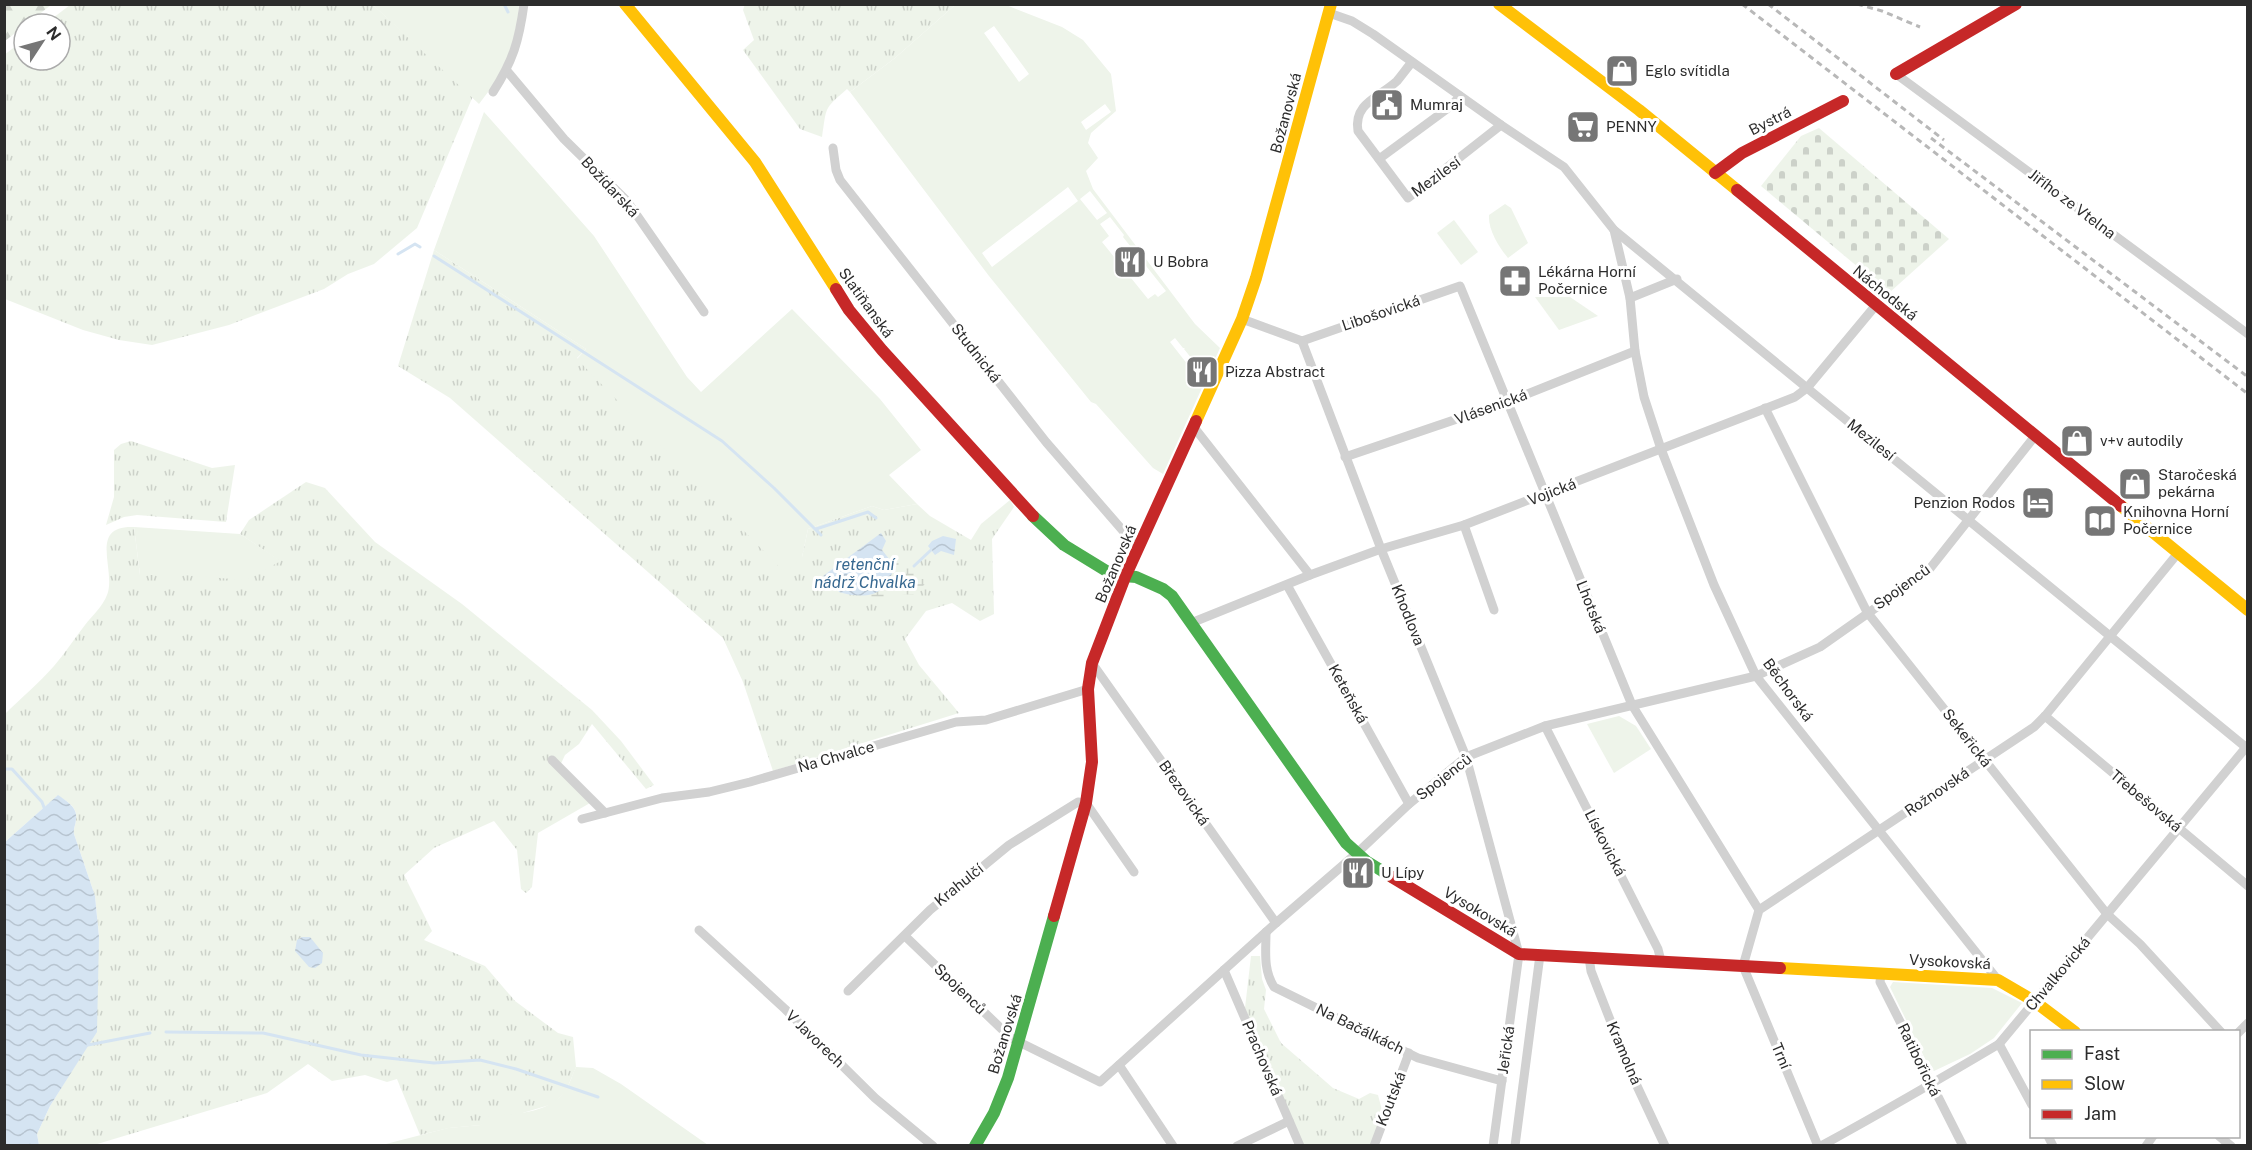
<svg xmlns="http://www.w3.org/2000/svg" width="2252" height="1150" font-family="'Public Sans',sans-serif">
	<defs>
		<pattern id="grass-tufts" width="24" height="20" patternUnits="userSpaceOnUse" patternTransform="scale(1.5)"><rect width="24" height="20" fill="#eef4ea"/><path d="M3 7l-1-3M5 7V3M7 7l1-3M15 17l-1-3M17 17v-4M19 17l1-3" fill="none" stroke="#ccd1c9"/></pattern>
		<pattern id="forest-firs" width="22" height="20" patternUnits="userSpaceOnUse" patternTransform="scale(1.5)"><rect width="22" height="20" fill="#eef4ea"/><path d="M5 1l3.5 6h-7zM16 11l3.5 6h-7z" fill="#ccd1c9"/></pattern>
		<pattern id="wetland-marsh" width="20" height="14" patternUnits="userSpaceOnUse" patternTransform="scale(1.5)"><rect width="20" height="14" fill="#eef4ea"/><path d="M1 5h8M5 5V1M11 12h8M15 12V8" fill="none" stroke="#ccd1c9"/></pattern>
		<pattern id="cemetery-stones" width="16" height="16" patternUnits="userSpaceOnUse" patternTransform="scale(1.5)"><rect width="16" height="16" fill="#eef4ea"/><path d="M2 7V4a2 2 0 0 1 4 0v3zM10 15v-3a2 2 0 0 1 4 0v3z" fill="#ccd1c9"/></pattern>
		<pattern id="water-waves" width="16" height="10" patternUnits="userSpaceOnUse" patternTransform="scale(1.5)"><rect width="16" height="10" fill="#d5e4f2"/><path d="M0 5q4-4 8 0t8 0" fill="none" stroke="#b7c4d0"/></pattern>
	</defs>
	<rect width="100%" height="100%" fill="#fff"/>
	<g fill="url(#grass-tufts)" fill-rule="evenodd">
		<path d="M 745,4 L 955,5 L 895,58 L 850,92 L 847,89 C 823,110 827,106 822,137 L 800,129 L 743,50 L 754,40 L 743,10 Z"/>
		<polygon points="70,5 373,5 473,96 417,228 374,264 348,274 324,289 229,325 152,345 119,340 83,330 5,299 4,55 24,40 24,60 60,60 60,24 45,24"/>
		<path d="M 434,250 L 586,349 L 577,358 L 802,557 L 808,529 L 872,506 L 884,510 L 917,504 L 930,516 L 971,540 L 981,524 L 1010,500 L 1014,507 L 992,539 L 994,614 L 980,621 L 952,603 L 926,611 L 905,639 L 919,665 L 959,713 L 773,771 L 743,682 L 723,638 L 450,398 L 398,366 ZM 881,534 L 882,550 L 867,595 L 839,592 L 834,583 L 823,576 Z"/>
		<polygon points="131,441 212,468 235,465 226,522 137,515 124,517 106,525 114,497 114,450 121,444"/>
		<path d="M 306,482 L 325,488 L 375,542 L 462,604 L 592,710 L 621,741 L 654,785 L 646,789 L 592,724 L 579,744 L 565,755 L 558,770 L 590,803 L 538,833 L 532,887 L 526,893 L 521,889 L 517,850 L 494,821 L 434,848 L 404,875 L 432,931 L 424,940 L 485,966 L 515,1001 L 558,1033 L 573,1037 L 576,1067 L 566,1091 L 553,1104 L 481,1125 L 449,1128 L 420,1135 L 397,1079 L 387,1082 L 365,1075 L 332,1081 L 308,1064 L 267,1093 L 94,1145 L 39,1145 L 37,1134 L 50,1106 L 88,1045 L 99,937 L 95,896 L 74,834 C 73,828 76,825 76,819 C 78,807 66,800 57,796 L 5,842 L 5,714 C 21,698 39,683 54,666 C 65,653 75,638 85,625 C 92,616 103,606 107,595 C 117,571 87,525 134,527 L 140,575 L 182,575 L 280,561 L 240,534 L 249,520 Z"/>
		<polygon points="1251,956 1260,956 1262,979 1266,990 1264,1009 1281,1043 1333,1088 1359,1099 1370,1093 1378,1095 1384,1118 1374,1145 1303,1145 1245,1008"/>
	</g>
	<polygon fill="url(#forest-firs)" points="5,4 51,4 51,5 5,41"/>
	<path fill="url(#wetland-marsh)" d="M 901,559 C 913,564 920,569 927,581 L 916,595 L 900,594 L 881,601 L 869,602 L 856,595 C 878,596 889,587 894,565 Z"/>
	<polygon fill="url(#cemetery-stones)" points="1819,128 1949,239 1889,293 1761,186 1801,136"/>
	<g fill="#eef4ea" fill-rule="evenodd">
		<polygon points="373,5 519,5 517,35 503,72 479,104"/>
		<path d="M 955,5 L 1006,5 L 1062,27 L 1083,40 L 1111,74 L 1116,111 L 1091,133 L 1088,143 L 1098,158 L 1086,171 L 1093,189 L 1195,324 L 1220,348 L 1163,474 L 1153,468 L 1096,404 L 1091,402 L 989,276 L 850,92 L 895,58 ZM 994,26 L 1029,74 L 1019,82 L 984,33 ZM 1105,104 L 1111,112 L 1086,130 L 1081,122 ZM 1068,187 L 1078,201 L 992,267 L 982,253 ZM 1090,191 L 1107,213 L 1097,220 L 1080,199 ZM 1110,217 L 1124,235 L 1123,237 L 1166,291 L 1158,297 L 1155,294 L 1148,299 L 1102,242 L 1109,236 L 1100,224 ZM 1175,338 L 1183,348 L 1185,348 L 1184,349 L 1200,369 L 1204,358 L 1208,359 L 1199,379 L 1170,342 Z"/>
		<polygon points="484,112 594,236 687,377 701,392 792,309 880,399 921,450 889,475 917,504 884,510 872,506 808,529 802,557 785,573 577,359 586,349 434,250"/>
		<path d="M 1505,204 L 1511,208 L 1528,243 L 1508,258 C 1499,247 1488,230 1489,215 Z"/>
		<polygon points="1454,220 1478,252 1461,265 1437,233"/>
		<polygon points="1535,297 1570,297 1598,316 1559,330"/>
		<polygon points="134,527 240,534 281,561 245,580 182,575 140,575"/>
		<polygon points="1619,716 1636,726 1651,749 1614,773 1587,724"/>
		<polygon points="1893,982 1992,988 2022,1003 1994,1038 1970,1054 1934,1071 1930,1069 1890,987"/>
		<path d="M 576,1067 L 593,1068 L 621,1084 L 708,1145 L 382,1145 L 448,1128 L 481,1125 L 486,1117 C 512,1113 547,1115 564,1092 C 570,1085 572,1075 576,1067 Z"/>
	</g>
	<g fill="url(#water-waves)">
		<path d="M 881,533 L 886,541 L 882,550 L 894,565 C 889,596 866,600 839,592 L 834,583 L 823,576 Z"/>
		<polygon points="943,536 956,539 954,555 941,551 935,555 928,546 932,541"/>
		<path d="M 58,795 C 66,801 78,807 76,819 C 76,825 73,828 74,834 L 95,896 L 99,937 L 97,1032 L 50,1106 L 37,1134 L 39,1145 L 5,1145 L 5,842 Z"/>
		<polygon points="302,937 310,937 323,953 322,963 315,968 309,967 295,951 297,940"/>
	</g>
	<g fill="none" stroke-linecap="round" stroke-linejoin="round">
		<g stroke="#d5e4f2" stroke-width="3">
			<polyline points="504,4 508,12"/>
			<polyline points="398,254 415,244 420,247"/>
			<polyline points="434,256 722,441 774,488 821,535"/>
			<polyline points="816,529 868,512 876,518"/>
			<polyline points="914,566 931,550"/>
			<polyline points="4,769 12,769 42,802 45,810"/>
			<polyline points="166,1032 263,1033 361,1055 434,1063 480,1060 516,1069 598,1097"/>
			<polyline points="88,1041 88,1045 150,1033"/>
		</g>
		<g stroke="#d1d1d1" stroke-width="9">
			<polyline points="1329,13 1352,21 1373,34 1501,125 1564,167 1614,230 2248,749"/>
			<path d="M 1412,62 C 1407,68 1402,75 1397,81 C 1380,97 1353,103 1358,131 L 1408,198 L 1501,125"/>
			<polyline points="507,71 564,139 627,201 704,312"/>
			<polyline points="1896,74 2248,334"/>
			<path d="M 493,92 C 513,61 519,41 524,4"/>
			<polyline points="833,148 836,170 840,180 1046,442 1131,540 1139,547"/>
			<polyline points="1379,159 1451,106 1460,96"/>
			<polyline points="1614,230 1630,298 1635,351 1644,397 1661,449 1714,585 1756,676 1998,980"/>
			<polyline points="1630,298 1677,279"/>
			<polyline points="1242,319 1302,341"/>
			<polyline points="1302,341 1460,286 1632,705 1759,910"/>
			<polyline points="1302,341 1381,549 1466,757 1519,954 1493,1146"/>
			<polyline points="1765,408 1867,612 2107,914 2140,944 2221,1032"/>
			<polyline points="1193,426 1310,575"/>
			<polyline points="1345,457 1507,402 1635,351"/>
			<polyline points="1464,525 1494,610"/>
			<polyline points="1287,585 1409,804"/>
			<polyline points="1191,623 1310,575 1381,549 1464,525 1795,397 1807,388 1876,305"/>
			<polyline points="1092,663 1276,923"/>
			<polyline points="2045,716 2248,886"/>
			<polyline points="1545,726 1658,949 1661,961"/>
			<polyline points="552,760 605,813"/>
			<polyline points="582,819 662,798 709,792 750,782 956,722 986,720 1088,689"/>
			<polyline points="699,930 785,1009 875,1098 933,1146"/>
			<path d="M 1266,932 C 1266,952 1263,969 1274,987 L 1418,1058 L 1502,1081"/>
			<polyline points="905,936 1011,1038 1100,1082 1276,923 1356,854 1409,804 1466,757 1545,726 1756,676 1820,647 1928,571 2035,436"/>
			<polyline points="1589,957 1591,971 1630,1071 1665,1146"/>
			<polyline points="1224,970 1300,1146"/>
			<polyline points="1881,974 1880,982 1963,1146"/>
			<polyline points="848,991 930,910 1009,845 1078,802 1086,803 1134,872"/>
			<polyline points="2238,1033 2248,1023"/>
			<polyline points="1999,1044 2032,1105"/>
			<polyline points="1119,1065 1173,1146"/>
			<polyline points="2048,1136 2053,1146"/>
			<polyline points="2219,1136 2231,1146"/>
			<polyline points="1237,1146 1289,1121"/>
			<polyline points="1374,1146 1409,1053"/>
			<polyline points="1515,1146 1540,955"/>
			<polyline points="1818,1146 1743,966 1759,910 2034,727 2045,716 2178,553"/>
			<path d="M 1821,1146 C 1881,1113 1940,1079 1999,1044 L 2248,745"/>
			<polyline points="2146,1146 2153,1136"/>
		</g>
		<g stroke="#4caf50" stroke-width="12">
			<polyline points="1033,516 1064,545 1113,575 1136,577 1163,589 1172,596 1346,843 1366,861 1392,877"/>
			<polyline points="975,1146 994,1113 1008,1078 1054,916"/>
		</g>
		<g stroke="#ffc107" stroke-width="12">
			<polyline points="625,4 755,162 836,289"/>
			<polyline points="1499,4 1639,110 1737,190"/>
			<polyline points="1196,421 1242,319 1256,278 1331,4"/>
			<polyline points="2121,506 2248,610"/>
			<polyline points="1780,968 1998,980 2034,1001 2075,1032"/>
		</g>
		<g stroke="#c62828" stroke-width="12">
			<polyline points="1896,74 2016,4"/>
			<polyline points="1715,173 1742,153 1843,101"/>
			<polyline points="1737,190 2121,506"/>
			<polyline points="836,289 849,310 882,350 1033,516"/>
			<polyline points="1392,877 1519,954 1780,968"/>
			<polyline points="1054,916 1086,803 1092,762 1088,689 1092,663 1125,577 1196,421"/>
		</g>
		<g stroke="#b8b8b8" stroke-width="3" stroke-dasharray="6 4.5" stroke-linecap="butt">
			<polyline points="1742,4 2248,394"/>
			<polyline points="1768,4 1944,140"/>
			<polyline points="1857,4 1882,11 1920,27"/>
			<polyline points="1931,138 2248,377"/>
		</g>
	</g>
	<defs>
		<symbol id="shop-square" viewBox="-11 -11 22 22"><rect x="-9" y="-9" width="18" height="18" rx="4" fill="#767676" stroke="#fff"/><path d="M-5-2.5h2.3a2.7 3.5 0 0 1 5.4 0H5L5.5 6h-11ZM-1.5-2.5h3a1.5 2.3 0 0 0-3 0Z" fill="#fff"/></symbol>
		<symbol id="civic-square" viewBox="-11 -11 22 22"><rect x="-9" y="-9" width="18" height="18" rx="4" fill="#767676" stroke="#fff"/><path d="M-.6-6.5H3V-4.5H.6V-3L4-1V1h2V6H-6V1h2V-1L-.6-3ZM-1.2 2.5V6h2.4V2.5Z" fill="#fff"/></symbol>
		<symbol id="supermarket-square" viewBox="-11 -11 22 22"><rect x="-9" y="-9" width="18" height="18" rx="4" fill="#767676" stroke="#fff"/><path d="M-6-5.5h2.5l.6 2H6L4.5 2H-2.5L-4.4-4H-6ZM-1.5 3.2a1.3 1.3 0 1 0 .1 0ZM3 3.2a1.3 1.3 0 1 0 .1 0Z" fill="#fff"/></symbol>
		<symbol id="restaurant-square" viewBox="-11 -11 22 22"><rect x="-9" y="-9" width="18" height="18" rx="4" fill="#767676" stroke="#fff"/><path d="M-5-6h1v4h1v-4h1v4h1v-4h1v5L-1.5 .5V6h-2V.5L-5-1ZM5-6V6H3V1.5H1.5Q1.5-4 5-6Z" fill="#fff"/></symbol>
		<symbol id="pharmacy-square" viewBox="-11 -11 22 22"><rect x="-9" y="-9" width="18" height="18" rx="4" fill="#767676" stroke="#fff"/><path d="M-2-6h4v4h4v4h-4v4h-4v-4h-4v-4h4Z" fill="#fff"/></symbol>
		<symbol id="hotel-square" viewBox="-11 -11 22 22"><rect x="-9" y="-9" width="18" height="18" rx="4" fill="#767676" stroke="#fff"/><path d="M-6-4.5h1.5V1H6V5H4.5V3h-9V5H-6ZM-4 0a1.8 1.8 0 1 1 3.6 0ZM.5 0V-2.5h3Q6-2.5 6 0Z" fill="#fff"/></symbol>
		<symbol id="library-square" viewBox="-11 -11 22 22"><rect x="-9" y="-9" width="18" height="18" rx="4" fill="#767676" stroke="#fff"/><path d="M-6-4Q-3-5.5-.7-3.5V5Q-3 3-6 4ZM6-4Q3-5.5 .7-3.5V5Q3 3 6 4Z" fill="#fff"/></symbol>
	</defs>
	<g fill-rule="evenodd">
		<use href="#shop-square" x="1603" y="52" width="38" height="38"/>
		<use href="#civic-square" x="1368" y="86" width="38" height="38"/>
		<use href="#supermarket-square" x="1564" y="108" width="38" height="38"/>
		<use href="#restaurant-square" x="1111" y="243" width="38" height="38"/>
		<use href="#pharmacy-square" x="1496" y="262" width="38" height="38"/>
		<use href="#restaurant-square" x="1183" y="353" width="38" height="38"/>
		<use href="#shop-square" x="2058" y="422" width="38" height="38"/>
		<use href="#shop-square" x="2116" y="465" width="38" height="38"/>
		<use href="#hotel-square" x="2019" y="484" width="38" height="38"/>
		<use href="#library-square" x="2081" y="502" width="38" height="38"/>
		<use href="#restaurant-square" x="1339" y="854" width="38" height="38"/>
	</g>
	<g text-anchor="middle" stroke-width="6" stroke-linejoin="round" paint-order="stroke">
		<g font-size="15" fill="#2c2c2c" stroke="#fff" text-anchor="start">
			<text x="1645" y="76">Eglo svítidla</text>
			<text x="1410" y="110">Mumraj</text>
			<text x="1606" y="132">PENNY</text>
			<text x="1153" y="267">U Bobra</text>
			<text x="1538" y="277">Lékárna Horní<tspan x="1538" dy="17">Počernice</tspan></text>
			<text x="1225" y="377">Pizza Abstract</text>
			<text x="2100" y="446">v+v autodily</text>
			<text x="2158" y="480">Staročeská<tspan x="2158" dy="17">pekárna</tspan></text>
			<text x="2015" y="508" text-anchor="end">Penzion Rodos</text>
			<text x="2123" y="517">Knihovna Horní<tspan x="2123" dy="17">Počernice</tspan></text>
			<text x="1381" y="878">U Lípy</text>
		</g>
		<g font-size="15" fill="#2c2c2c" stroke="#fff">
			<text transform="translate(1286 113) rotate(-75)" y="5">Božanovská</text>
			<text transform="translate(1770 121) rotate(-27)" y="5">Bystrá</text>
			<text transform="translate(1436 177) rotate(-36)" y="5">Mezilesí</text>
			<text transform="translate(610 187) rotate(47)" y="5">Božídarská</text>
			<text transform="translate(2072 204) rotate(37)" y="5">Jiřího ze Vtelna</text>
			<text transform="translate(1885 293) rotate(39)" y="5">Náchodská</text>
			<text transform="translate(866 303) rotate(54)" y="5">Slatiňanská</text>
			<text transform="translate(1381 313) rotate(-19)" y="5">Libošovická</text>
			<text transform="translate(976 353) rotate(52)" y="5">Studnická</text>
			<text transform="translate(1491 407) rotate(-20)" y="5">Vlásenická</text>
			<text transform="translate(1871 440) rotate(39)" y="5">Mezilesí</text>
			<text transform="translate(1552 492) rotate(-21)" y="5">Vojická</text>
			<text transform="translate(1116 564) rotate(-67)" y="5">Božanovská</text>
			<text transform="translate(1902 587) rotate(-36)" y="5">Spojenců</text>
			<text transform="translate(1591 607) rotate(68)" y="5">Lhotská</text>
			<text transform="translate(1408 615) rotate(68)" y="5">Khodlova</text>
			<text transform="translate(1788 690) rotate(54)" y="5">Běchorská</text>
			<text transform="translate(1348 694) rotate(61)" y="5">Keteňská</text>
			<text transform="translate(1967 738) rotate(52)" y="5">Sekeřická</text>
			<text transform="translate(836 757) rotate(-16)" y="5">Na Chvalce</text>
			<text transform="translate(1444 777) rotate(-38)" y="5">Spojenců</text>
			<text transform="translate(1937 792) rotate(-34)" y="5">Rožnovská</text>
			<text transform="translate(1184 793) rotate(55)" y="5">Březovická</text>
			<text transform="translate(2146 801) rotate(40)" y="5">Třebešovská</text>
			<text transform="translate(1605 843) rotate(63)" y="5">Lískovická</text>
			<text transform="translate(959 885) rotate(-39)" y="5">Krahulčí</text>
			<text transform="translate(1480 912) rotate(31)" y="5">Vysokovská</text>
			<text transform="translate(1950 962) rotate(3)" y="5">Vysokovská</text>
			<text transform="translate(2058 974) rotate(-50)" y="5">Chvalkovická</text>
			<text transform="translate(960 989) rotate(44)" y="5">Spojenců</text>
			<text transform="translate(1360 1029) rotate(26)" y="5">Na Bačálkách</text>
			<text transform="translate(1005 1034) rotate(-73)" y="5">Božanovská</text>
			<text transform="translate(815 1039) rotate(44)" y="5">V Javorech</text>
			<text transform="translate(1506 1050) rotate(-82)" y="5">Jeřická</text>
			<text transform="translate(1624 1053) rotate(67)" y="5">Kramolná</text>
			<text transform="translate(1781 1056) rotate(67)" y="5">Trní</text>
			<text transform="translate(1262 1058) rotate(67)" y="5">Prachovská</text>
			<text transform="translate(1919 1060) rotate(64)" y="5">Ratibořická</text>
			<text transform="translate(1391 1099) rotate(-69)" y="5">Koutská</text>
		</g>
		<g font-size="16" font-style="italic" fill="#376890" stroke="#fff">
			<text x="865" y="570">retenční<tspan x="865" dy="18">nádrž Chvalka</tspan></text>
		</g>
	</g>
	<rect width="2252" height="1150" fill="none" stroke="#2c2c2c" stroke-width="12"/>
	<rect x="2030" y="1030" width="210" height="108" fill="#ffffff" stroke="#ababab" stroke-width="1.5"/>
	<rect x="2042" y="1050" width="30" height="9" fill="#4caf50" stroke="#ababab" stroke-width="1.5"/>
	<text x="2084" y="1060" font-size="18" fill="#2c2c2c">Fast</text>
	<rect x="2042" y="1080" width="30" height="9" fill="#ffc107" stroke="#ababab" stroke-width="1.5"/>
	<text x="2084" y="1090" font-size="18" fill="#2c2c2c">Slow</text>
	<rect x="2042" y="1110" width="30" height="9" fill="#c62828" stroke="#ababab" stroke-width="1.5"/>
	<text x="2084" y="1120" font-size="18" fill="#2c2c2c">Jam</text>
	<g transform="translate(42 42) rotate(54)"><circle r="28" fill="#ffffff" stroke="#ababab" stroke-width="1.5"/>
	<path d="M0-4.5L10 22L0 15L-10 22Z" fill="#767676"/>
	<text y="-9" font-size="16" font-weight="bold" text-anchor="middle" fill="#2c2c2c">N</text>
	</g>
</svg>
